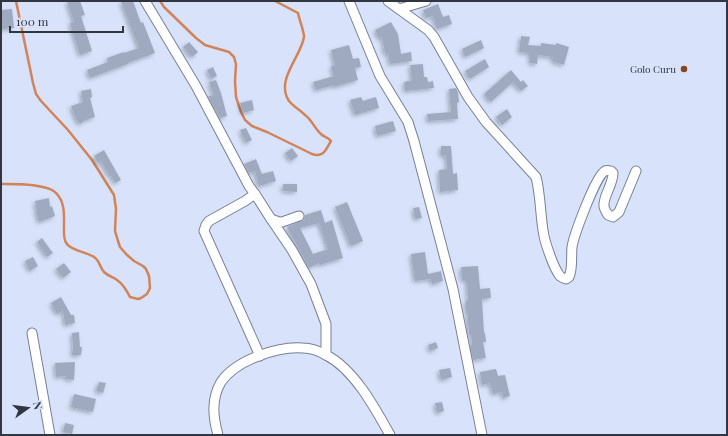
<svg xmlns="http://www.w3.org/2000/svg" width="728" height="436" font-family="'Playfair Display',serif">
	<defs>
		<filter id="shadow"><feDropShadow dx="-2" dy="2" stdDeviation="2" flood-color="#0004"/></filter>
	</defs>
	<rect width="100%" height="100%" fill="#d8e3fb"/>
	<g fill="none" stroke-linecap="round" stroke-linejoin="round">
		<g stroke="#d18359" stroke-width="2.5">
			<path d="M 160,1 L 164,7 L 196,38 L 205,45 L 229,52 L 234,57 L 236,64 L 235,81 L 236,97 L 241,112 L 245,120 L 252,126 L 267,132 L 312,154 C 324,158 326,149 331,141 C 328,137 324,137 321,134 C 315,129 312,120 305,115 C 300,110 294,107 289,101 C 275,80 301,57 304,37 C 304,31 299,19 298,13 L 275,1"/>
			<path d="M 1,184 C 14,184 49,183 57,194 C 65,203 64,215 64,226 C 64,231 63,240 67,244 C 72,251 87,252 94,257 C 100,261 100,268 104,272 C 108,276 113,277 117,280 C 123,284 127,291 130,297 L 138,299 L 141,298 L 147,294 L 150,288 L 149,276 L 146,269 L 143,266 L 134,261 L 126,254 L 120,247 L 118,241 L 115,231 L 116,209 L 114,195 L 92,160 L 68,130 L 41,101 L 36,94 L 33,83 L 16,1"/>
		</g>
	</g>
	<g fill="#9faac0" fill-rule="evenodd" filter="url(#shadow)">
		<polygon points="67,1 80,1 85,15 81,16 92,51 80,55 70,23 74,22"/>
		<polygon points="121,1 133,1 141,23 143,22 155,53 128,63 128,64 90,78 87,70 108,62 107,58 124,52 124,53 139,48"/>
		<polygon points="438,4 443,17 449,15 452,24 437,29 433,16 426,18 423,10"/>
		<polygon points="12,9 14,28 1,29 1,10"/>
		<polygon points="391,22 398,34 401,54 411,52 412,61 390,64 388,53 385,54 382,37 379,38 375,30"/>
		<polygon points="521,36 530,37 528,45 541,46 541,43 556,45 556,43 569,47 564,65 552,61 553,57 538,55 537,64 530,63 530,53 519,52"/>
		<polygon points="481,40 484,48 465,57 462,49"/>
		<polygon points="189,42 198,52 192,57 183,47"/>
		<polygon points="349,45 353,59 359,58 361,67 355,68 358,80 334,87 334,85 316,90 313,82 334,76 331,66 335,65 331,50"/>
		<polygon points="485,59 489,67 470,79 465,71"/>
		<polygon points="423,64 424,77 427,77 428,82 433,81 434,88 405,91 404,82 412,80 410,65"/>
		<polygon points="213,67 217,76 211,79 207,70"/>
		<polygon points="511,70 521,82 523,80 528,86 521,91 513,82 491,102 484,94"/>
		<polygon points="216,80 221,93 227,116 220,118 208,96 214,95 209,82"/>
		<polygon points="456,88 458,92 459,102 457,103 458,119 428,121 427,114 451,112 449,89"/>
		<polygon points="91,89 92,97 90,98 95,117 86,120 80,124 76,119 71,106 83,102 81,91"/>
		<polygon points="361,97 363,101 376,97 379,108 355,115 350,100"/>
		<polygon points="252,100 254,110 243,113 240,103"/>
		<polygon points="507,109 512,117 502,125 496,117"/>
		<polygon points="393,121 396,131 377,136 375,126"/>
		<polygon points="246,128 252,140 246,143 240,130"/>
		<polygon points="441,146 451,146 453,174 457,173 458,190 440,192 439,170 447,169 446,155 441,156"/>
		<polygon points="292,148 298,156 291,161 285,153"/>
		<polygon points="104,150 121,180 115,183 111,175 109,175 101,161 99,163 94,156"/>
		<polygon points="256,159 262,174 273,171 276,181 259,186 255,171 249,173 244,164"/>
		<polygon points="283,184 297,184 297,192 283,191"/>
		<polygon points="49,198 50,207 52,206 55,216 39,222 36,212 37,211 35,201"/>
		<polygon points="347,202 363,241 351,246 335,207"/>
		<polygon points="419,207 422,218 415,219 413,208"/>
		<path d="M 321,210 L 325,223 L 332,220 L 343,258 L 320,265 L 319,263 L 309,268 L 287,227 L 301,221 L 304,220 L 305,215 ZM 319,223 L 328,249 L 313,254 L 300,228 Z"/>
		<polygon points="42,238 53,253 47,257 37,242"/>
		<polygon points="425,252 428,274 441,271 443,281 432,284 431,279 415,281 411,254"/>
		<polygon points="33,257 38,266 30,271 25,261"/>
		<polygon points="64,263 71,272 63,278 56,269"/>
		<polygon points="478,266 480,289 490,288 491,298 482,299 484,333 485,333 486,342 483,342 486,358 473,360 470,345 472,345 471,333 469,333 467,309 466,309 466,301 468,301 467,280 462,280 461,267"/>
		<polygon points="61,297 71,315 74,315 75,323 65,325 63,311 57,314 51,303"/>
		<polygon points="79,332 80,347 82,347 81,355 72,355 73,347 72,333"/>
		<polygon points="436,342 438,348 430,351 428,345"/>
		<polygon points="75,362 74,380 66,379 66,376 56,377 55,363"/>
		<polygon points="450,368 452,377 441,380 439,370"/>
		<polygon points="496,369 498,376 505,375 510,396 503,398 502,392 493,394 490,383 482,385 480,372"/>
		<polygon points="99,382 106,383 103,393 96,391"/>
		<polygon points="74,394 96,399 93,412 71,407"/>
		<polygon points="442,402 444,411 437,413 435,403"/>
		<polygon points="65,423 74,425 72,434 63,432"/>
	</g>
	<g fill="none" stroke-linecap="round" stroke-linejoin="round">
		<defs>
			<g id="minor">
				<polyline points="145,1 196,86 249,186 255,194 245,201 209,221 206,225 204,231 260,356"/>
				<polyline points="349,1 380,76 408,122 414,141 453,289 482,435"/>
				<polyline points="388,1 399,9 426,1"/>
				<path d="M 399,9 L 428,30 L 434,37 L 468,97 L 486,122 L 536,177 C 541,196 540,216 544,236 C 546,245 554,269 560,276 C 563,278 562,278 566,279 L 569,277 C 573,268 571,257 572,247 C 574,235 596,175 605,171 C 607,170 609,171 611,171 L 613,173 C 613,185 603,196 604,206 C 604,209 607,213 608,215 L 613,217 L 619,212 L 636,171"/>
				<polyline points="255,194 271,219 279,222 282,222 299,216"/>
				<polyline points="271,219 292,250 311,284 326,324 326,355"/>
				<polyline points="32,333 50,435"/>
				<path d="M 218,435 C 213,417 211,399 221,382 C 236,360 278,346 303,348 C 311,348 319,351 326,355 C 354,369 375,408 390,435"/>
			</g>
		</defs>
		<use href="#minor" stroke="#778197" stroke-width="11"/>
		<use href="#minor" stroke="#fff" stroke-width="9"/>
	</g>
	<circle fill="#89451a" stroke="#d8e3fb" stroke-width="1.5" cx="684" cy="69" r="4"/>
	<g text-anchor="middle" stroke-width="4" stroke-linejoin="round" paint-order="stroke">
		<g font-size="10" fill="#323640" stroke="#d8e3fb" text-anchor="end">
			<text x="676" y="73">Golo Curu</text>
		</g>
	</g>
	<rect width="728" height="436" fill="none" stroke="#323640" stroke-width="4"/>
	<g transform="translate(28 408) rotate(76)" stroke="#d8e3fb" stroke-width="3" paint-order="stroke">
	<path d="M0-3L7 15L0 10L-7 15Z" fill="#323640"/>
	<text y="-6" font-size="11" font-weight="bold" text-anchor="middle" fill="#323640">N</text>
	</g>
	<path d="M10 26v6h113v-6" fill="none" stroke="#323640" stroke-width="2"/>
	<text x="16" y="26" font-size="12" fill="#323640" stroke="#d8e3fb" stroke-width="3" paint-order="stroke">100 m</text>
</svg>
